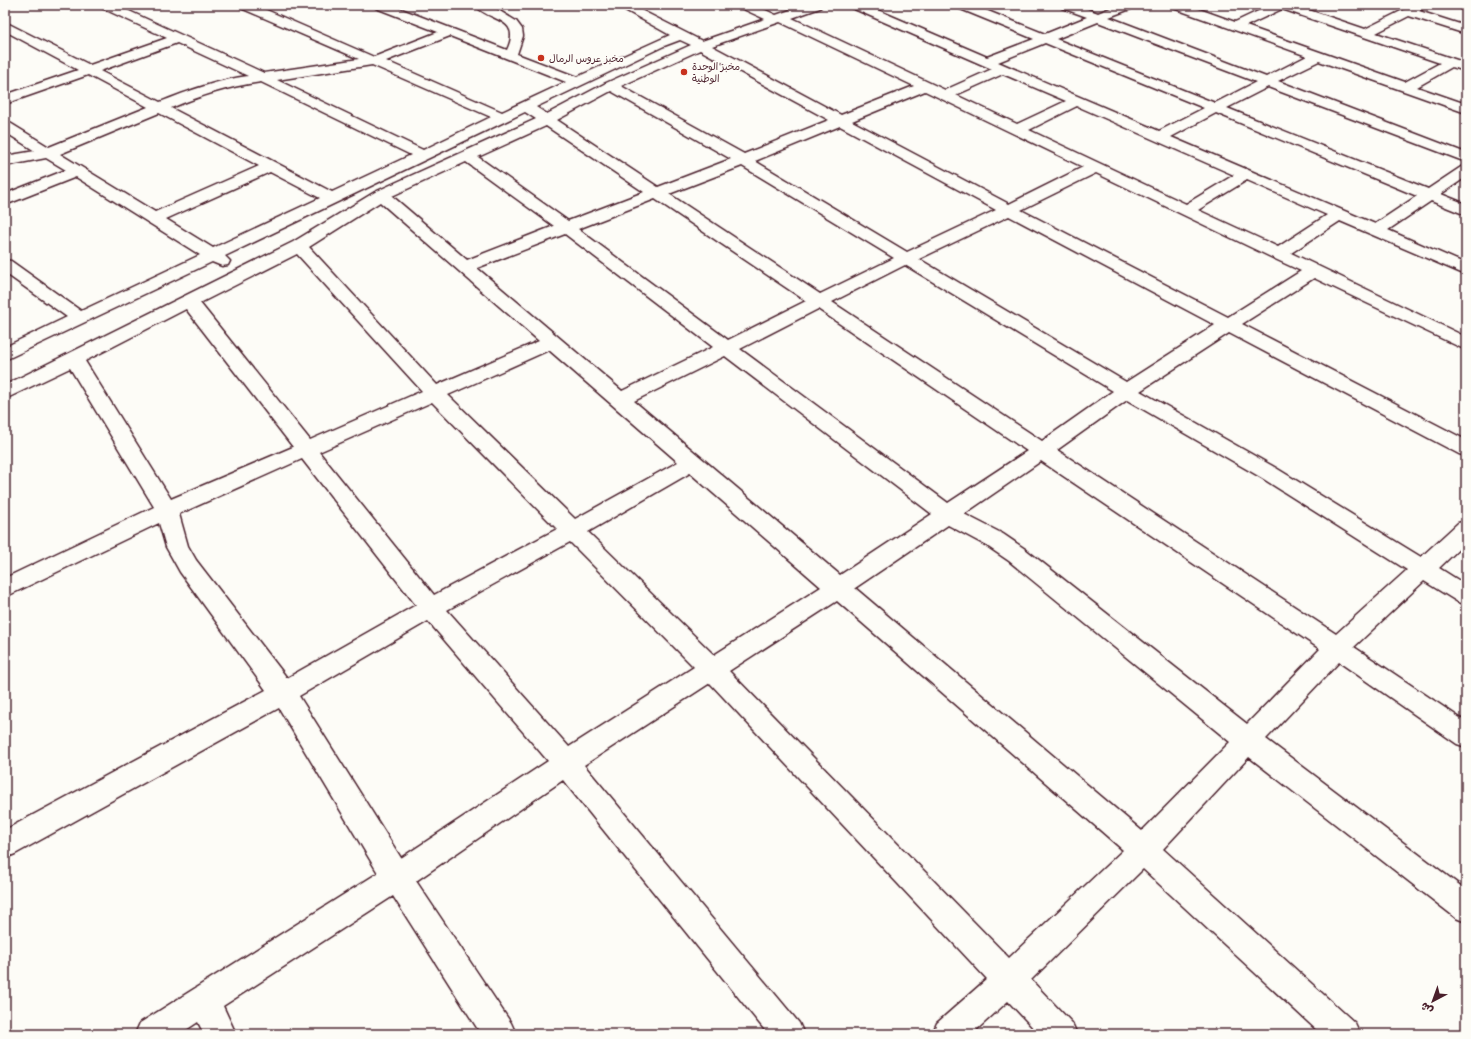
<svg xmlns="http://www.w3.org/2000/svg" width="1471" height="1039" font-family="'Gochi Hand','Playpen Sans Arabic',sans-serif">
	<rect width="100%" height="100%" fill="#fdfcf7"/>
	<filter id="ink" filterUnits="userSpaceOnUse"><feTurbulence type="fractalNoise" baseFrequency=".025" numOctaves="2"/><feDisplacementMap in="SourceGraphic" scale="8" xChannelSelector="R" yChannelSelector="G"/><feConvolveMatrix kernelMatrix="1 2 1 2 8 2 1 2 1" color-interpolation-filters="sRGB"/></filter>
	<g filter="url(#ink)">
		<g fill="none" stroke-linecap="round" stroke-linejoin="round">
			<defs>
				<path id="minor" d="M 100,5 L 116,5 L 264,73 L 359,59 L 241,8 L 239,5 L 255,5 L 374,57 L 438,32 L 376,8 L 374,5 L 391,5 L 507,50 C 523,16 487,22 475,5 L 490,5 L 516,21 L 522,29 L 523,36 L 517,54 L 577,77 L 670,35 L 616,5 L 631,5 L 702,41 L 765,19 L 741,8 L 739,5 L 755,5 L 776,15 L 805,5 L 822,5 L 820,8 L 792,18 L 945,90 L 992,69 L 852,8 L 850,5 L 866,5 L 987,57 L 1034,39 L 958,8 L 956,5 L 973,5 L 1045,34 L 1087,17 L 1062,8 L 1060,5 L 1077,5 L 1098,13 L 1118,5 L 1135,5 L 1133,8 L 1109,17 L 1266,77 L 1307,56 L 1173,8 L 1171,5 L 1188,5 L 1235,22 L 1271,5 L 1294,5 L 1365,29 L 1413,5 L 1428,5 L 1419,11 L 1466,26 L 1466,34 L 1409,16 L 1376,33 L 1466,63 L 1466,71 L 1452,67 L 1417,87 L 1466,104 L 1466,113 L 1319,61 L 1278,81 L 1466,153 L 1466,162 L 1268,87 L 1227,108 L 1428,189 L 1461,167 L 1466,165 L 1466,177 L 1441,194 L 1466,204 L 1466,215 L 1431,201 L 1388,230 L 1466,264 L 1466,275 L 1340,221 L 1291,253 L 1466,337 L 1466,350 L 1314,278 L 1242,324 L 1466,440 L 1466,456 L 1459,454 L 1229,333 L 1140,391 L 1276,468 L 1421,557 L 1458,523 L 1466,521 L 1466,542 L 1439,568 L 1466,585 L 1466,605 L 1458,602 L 1424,581 L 1354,647 L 1466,722 L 1466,747 L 1457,744 L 1339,662 L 1266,739 L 1466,890 L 1466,922 L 1456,918 L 1249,757 L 1163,849 L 1355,1023 L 1360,1034 L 1321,1034 L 1143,869 L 1031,980 L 1072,1023 L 1077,1034 L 1039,1034 L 1008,1001 L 972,1034 L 932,1034 L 937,1023 L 987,979 L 710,683 L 584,765 L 799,1023 L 804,1034 L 768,1034 L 563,780 L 416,881 L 511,1023 L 516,1034 L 481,1034 L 393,896 L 223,1006 L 236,1034 L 204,1034 L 198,1022 L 180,1034 L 135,1034 L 140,1023 L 378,873 L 279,708 L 15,854 L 5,858 L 5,830 L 266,690 L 180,572 L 166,547 L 159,523 L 5,597 L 5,578 L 154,507 L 70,368 L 5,399 L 5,385 L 293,242 L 375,192 L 536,119 L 525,112 L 225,256 L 230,261 L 228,265 L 222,266 L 212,262 L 5,360 L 5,347 L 67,317 L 5,273 L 5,260 L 11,261 L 81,311 L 200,255 L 76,177 L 5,205 L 5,194 L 66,170 L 46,158 L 5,166 L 5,156 L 35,151 L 5,132 L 5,122 L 10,123 L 49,147 L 148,107 L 88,75 L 5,104 L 5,95 L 78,70 L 5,31 L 5,22 L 90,65 L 167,38 L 102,8 ZM 1282,9 L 1440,63 L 1405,82 L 1246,26 ZM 780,22 L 914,86 L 841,115 L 712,46 ZM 1098,22 L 1256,82 L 1215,103 L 1056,39 ZM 450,36 L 566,82 L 502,112 L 386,61 ZM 680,40 L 691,45 L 606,83 L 547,114 L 536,107 L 664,46 ZM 177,43 L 248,76 C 217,80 189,91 160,102 L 100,71 ZM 1045,43 L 1204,108 L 1159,131 L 998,62 ZM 700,50 L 829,120 L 744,154 L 621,86 ZM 372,65 L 491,117 L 423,150 L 277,80 ZM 1003,74 L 1066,101 L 1017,124 L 956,95 ZM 261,82 L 411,155 L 332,192 L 171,108 C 202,95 227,87 261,82 ZM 611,91 L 731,159 L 658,187 L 557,120 ZM 925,91 L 1083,167 L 1009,204 L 852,121 ZM 1077,106 L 1234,175 L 1186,204 L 1029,130 ZM 159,113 L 259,166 L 155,212 L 60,154 ZM 1216,113 L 1417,196 L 1375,224 L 1171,137 ZM 546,126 L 644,192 L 568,221 L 478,157 ZM 840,126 L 996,210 L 907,252 L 755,161 ZM 466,162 L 554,226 L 467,260 L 392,196 ZM 742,166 L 894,258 L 820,294 L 669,194 ZM 270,172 L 320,198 L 213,248 L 166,219 ZM 1096,173 L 1273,258 L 1301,271 L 1228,317 L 1021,210 ZM 1247,180 L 1327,215 L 1278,247 L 1198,210 ZM 655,199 L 806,301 L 728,340 L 578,229 ZM 380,202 L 539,341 L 437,385 L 309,247 ZM 1009,216 L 1215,325 L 1126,382 L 919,259 ZM 565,234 L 713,347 L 622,391 L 477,268 ZM 297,254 L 422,391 L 310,440 L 200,303 ZM 905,265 L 1113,391 L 1042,441 L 832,302 ZM 186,309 L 293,447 L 171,499 L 85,361 ZM 818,309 L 1027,451 L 948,503 L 740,349 ZM 549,350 L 678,462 L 575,519 L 448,395 ZM 725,356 L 932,514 L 840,575 L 634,401 ZM 1127,400 L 1262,478 L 1407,570 L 1336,634 L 1057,450 ZM 432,402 L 557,529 L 434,595 L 319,452 ZM 302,459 L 416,605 L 287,678 L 196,560 L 188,546 L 179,514 ZM 1041,461 L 1320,649 L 1247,724 L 1025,549 L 1003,534 L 964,514 ZM 690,473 L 821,587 L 714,655 L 588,532 ZM 948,525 L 987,546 L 1009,561 L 1230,742 L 1142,831 L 855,588 ZM 570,542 L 694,667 L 569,747 L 447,610 ZM 837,601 L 1123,850 L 1009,958 L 729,671 ZM 428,621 L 548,761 L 401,858 L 299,696 Z"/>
			</defs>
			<use href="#minor" stroke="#4a1f2b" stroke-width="3"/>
			<use href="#minor" fill="#fdfcf7" fill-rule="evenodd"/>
		</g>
	</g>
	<g fill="#c8321e" stroke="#fdfcf7" stroke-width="1.5">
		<circle cx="541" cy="58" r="4"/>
		<circle cx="684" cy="72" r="4"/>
	</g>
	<g text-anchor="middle" stroke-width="3.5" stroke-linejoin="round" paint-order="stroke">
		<g font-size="10" fill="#4a1f2b" stroke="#fdfcf7" text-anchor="start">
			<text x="549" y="62">مخبز عروس الرمال</text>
			<text x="692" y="70">مخبز الوحدة<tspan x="692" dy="12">الوطنية</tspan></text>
		</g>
	</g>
	<rect width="1471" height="1039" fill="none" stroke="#fdfcf7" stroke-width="20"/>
	<rect x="10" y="10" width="1451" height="1019" fill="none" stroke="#4a1f2b" stroke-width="1.5" filter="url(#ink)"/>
	<g transform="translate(1433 1001) rotate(221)" stroke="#fdfcf7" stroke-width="3" paint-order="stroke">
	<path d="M0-3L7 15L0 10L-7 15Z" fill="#4a1f2b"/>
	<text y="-6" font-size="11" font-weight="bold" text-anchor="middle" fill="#4a1f2b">ش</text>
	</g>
</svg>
